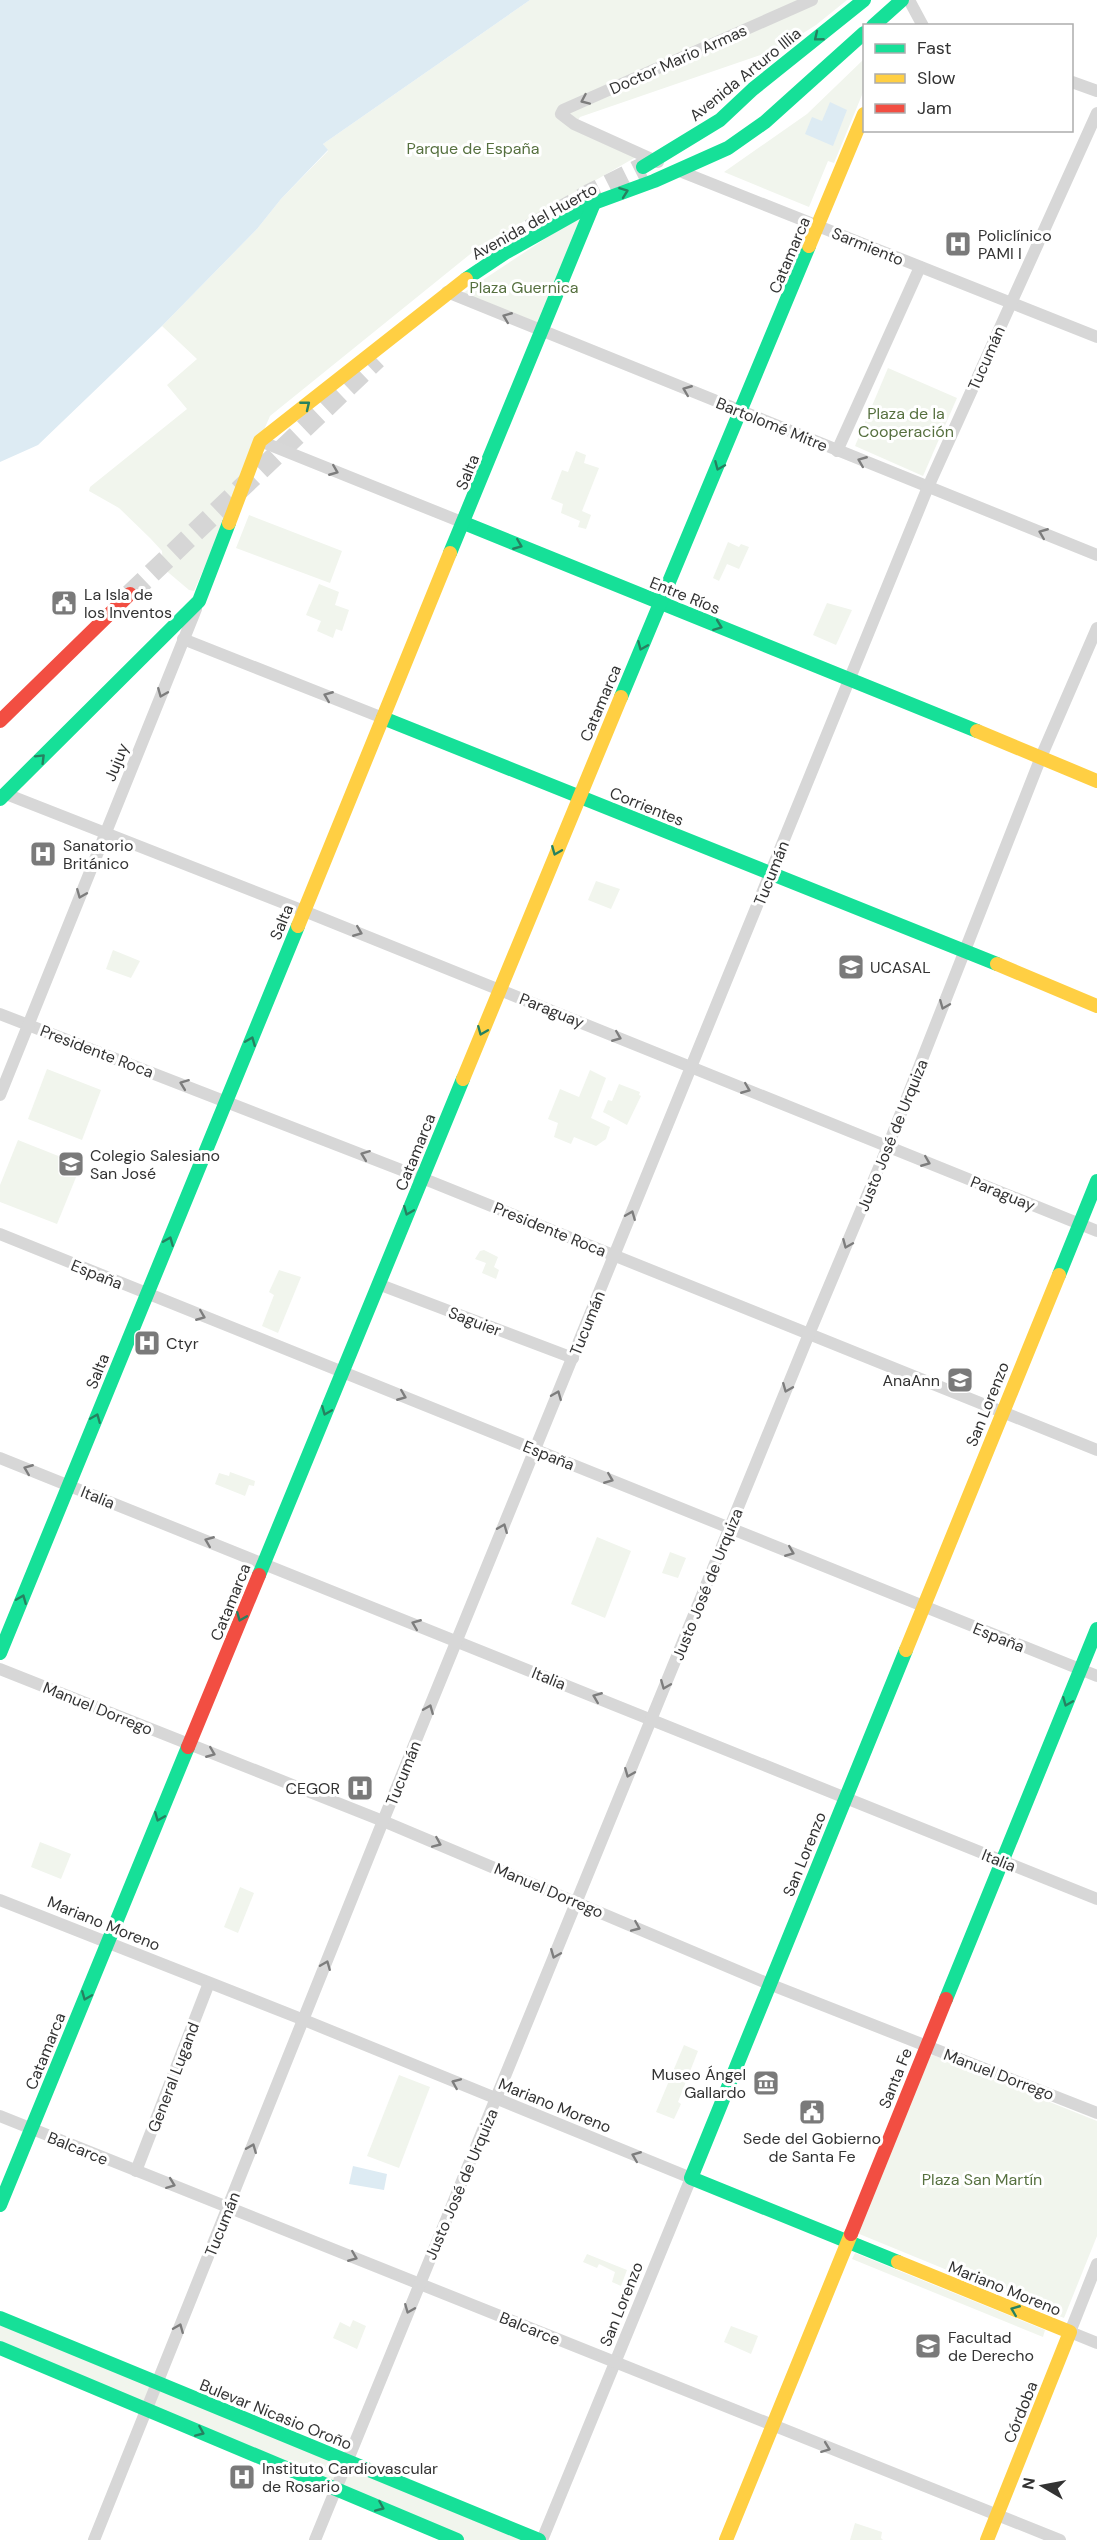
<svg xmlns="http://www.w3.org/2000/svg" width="1097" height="2540" font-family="'DM Sans',sans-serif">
	<rect width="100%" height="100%" fill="#fff"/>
	<g fill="#f1f5ed">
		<polygon points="530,0 847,0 816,25 778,49 580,117 572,128 636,157 479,247 270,416 194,591 189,590 163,568 162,551 150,538 119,508 89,491 90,487 187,409 167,385 197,359 162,326 257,229 281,199 328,151 323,144"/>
		<polygon points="864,59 864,90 834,163 828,161 809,207 724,172 807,114"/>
		<polygon points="584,213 540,324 463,293"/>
		<polygon points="888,368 957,398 923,476 855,446"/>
		<polygon points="576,451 586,455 584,463 599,468 582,511 591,515 586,529 578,527 580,521 561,513 563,504 551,499 562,470 568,472"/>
		<polygon points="249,515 342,551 330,583 236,548"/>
		<polygon points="728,542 739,547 741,544 749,547 739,569 727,564 719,581 713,578"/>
		<polygon points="319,584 339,592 335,605 349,610 342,631 336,629 333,638 317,631 321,621 306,615"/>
		<polygon points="827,603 852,610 836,645 813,635"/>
		<polygon points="596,881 620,889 611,909 588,900"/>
		<polygon points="113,950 140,961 131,978 106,969"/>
		<polygon points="47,1069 101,1090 82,1140 28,1119"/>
		<polygon points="590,1070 606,1078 591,1118 610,1127 606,1139 596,1146 574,1137 571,1144 554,1137 558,1123 548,1119 560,1089 579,1097"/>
		<polygon points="619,1084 640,1092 639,1095 641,1096 627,1125 603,1112 608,1100 612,1101"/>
		<polygon points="18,1140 81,1165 57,1224 0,1202 0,1185"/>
		<polygon points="484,1250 498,1257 494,1267 499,1270 496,1279 482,1273 486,1263 475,1259 480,1251"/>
		<polygon points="279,1270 301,1277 278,1333 262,1326 274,1295 269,1292"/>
		<polygon points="230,1472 255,1481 254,1486 249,1485 245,1496 215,1484 219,1473 229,1476"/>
		<polygon points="597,1537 631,1551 605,1618 571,1604"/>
		<polygon points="670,1552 686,1558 678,1578 662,1573"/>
		<polygon points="40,1842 71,1854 61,1879 31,1867"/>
		<polygon points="240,1887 254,1893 238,1933 224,1927"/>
		<polygon points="684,2045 698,2051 678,2102 681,2104 674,2119 656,2112"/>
		<polygon points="933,2055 1097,2121 1097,2236 1064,2318 852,2231 930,2056"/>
		<polygon points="399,2075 430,2087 399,2168 367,2156"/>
		<polygon points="855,2253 1045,2330 1043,2337 852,2259"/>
		<polygon points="587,2254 627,2270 621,2286 612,2282 615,2272 599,2264 597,2268 583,2262"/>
		<polygon points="0,2318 539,2540 457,2540 0,2348"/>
		<polygon points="353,2320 366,2326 357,2349 333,2338 340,2322 350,2327"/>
		<polygon points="731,2326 758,2336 751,2354 724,2342"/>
		<polygon points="855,2523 882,2532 881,2538 883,2540 850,2540"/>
	</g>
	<g fill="#ddebf3">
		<polygon points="0,0 530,0 323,144 328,150 281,199 257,229 162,326 38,445 0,462"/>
		<polygon points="830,102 847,110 833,146 805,134 812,117 822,121"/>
		<polygon points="353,2166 387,2174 384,2190 349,2184"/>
	</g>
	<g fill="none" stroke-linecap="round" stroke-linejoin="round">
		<g stroke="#d6d6d6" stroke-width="20" stroke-dasharray="20 10" stroke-linecap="butt">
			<polyline points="530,229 589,194 643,167"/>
			<polyline points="130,594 377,359"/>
		</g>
		<g stroke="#d7d7d7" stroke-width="12">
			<polyline points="909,0 923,26"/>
			<polyline points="1072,82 1097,91"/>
			<polyline points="658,162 574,124 561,114 563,110 812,0"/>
			<polyline points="677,170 1097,337"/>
			<polyline points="447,292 1097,555"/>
			<polyline points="260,441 464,523"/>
			<polyline points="837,451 920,267"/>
			<polyline points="183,639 383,718"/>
			<polyline points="6,794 304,911 1097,1231"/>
			<polyline points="0,1014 422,1178 1097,1450"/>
			<polyline points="0,1095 196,609"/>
			<polyline points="0,1234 1097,1676"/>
			<polyline points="378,1284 573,1358"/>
			<polyline points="0,1458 1097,1899"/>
			<polyline points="0,1669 383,1821 769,1984 1097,2113"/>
			<polyline points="0,1900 304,2020 691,2178 542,2540"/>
			<polyline points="0,2116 1060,2540"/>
			<polyline points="136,2171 209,1983"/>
			<polyline points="1097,2264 1070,2332 1097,2343"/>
			<polyline points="94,2540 383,1821 928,487 1097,113"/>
			<polyline points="315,2540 809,1334 888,1146 1041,757 1097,628"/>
		</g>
		<g stroke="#16e098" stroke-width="14">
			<polyline points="873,26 902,0"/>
			<polyline points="643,167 720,120 753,89 864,0"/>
			<polyline points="466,279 505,253 594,203 654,181 728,148 765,122 864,33"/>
			<polyline points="464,523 977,731"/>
			<polyline points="450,553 594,203"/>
			<polyline points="621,697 809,246"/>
			<polyline points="383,718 997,964"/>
			<polyline points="0,799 199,601 229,523"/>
			<polyline points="1059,1275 1097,1181"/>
			<polyline points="259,1575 463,1079"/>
			<polyline points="0,1653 298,926"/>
			<polyline points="946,1999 1097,1629"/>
			<polyline points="0,2205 188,1747"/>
			<polyline points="898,2262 691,2178 906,1650"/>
			<polyline points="0,2318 539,2540"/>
			<polyline points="0,2348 457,2540"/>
		</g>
		<g stroke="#ffcf43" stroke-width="14">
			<polyline points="809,246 864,114"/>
			<polyline points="229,523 260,441 466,279"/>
			<polyline points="977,731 1097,781"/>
			<polyline points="298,926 450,553"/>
			<polyline points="997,964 1097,1006"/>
			<polyline points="463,1079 621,697"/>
			<polyline points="906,1650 1059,1275"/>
			<polyline points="898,2262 1070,2332 987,2540"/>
			<polyline points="726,2540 851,2234"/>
		</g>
		<g stroke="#f24e42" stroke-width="14">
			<polyline points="0,721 130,594"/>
			<polyline points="188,1747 259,1575"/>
			<polyline points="851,2234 946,1999"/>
		</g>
	</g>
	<defs><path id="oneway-chevron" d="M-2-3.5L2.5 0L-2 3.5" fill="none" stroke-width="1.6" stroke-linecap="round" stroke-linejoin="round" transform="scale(1.5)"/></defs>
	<g stroke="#268160">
		<use href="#oneway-chevron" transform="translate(818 37) rotate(141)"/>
		<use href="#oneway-chevron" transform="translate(624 192) rotate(-20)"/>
		<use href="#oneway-chevron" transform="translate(306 405) rotate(-39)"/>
		<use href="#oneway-chevron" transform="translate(719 466) rotate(113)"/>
		<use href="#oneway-chevron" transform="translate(518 545) rotate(22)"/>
		<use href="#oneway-chevron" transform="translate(718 626) rotate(21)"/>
		<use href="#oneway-chevron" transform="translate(642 646) rotate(113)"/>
		<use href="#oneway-chevron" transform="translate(41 758) rotate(-45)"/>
		<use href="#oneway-chevron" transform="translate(556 851) rotate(112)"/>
		<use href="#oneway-chevron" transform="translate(482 1031) rotate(112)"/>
		<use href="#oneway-chevron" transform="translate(251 1041) rotate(-68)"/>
		<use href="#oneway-chevron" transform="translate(408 1211) rotate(112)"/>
		<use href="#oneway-chevron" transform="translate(169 1241) rotate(-68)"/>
		<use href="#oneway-chevron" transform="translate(326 1411) rotate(112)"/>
		<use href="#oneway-chevron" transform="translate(96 1418) rotate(-68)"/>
		<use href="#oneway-chevron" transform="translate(22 1599) rotate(-68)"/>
		<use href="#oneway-chevron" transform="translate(241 1617) rotate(112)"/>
		<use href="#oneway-chevron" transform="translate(1067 1702) rotate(112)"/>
		<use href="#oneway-chevron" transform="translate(159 1817) rotate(112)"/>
		<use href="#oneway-chevron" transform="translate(86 1996) rotate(112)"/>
		<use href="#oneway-chevron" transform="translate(1015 2310) rotate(-158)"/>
		<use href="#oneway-chevron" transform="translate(200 2432) rotate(23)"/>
		<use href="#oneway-chevron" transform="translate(380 2507) rotate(23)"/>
	</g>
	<g stroke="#7d7d7d">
		<use href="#oneway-chevron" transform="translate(585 100) rotate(156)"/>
		<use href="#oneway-chevron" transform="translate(507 317) rotate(-158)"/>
		<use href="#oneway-chevron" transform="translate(687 390) rotate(-158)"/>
		<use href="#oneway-chevron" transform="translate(862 461) rotate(-158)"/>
		<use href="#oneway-chevron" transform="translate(334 471) rotate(22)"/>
		<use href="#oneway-chevron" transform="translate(1043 533) rotate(-158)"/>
		<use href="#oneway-chevron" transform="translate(162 693) rotate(112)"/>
		<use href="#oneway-chevron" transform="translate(328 696) rotate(-158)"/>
		<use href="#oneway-chevron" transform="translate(81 894) rotate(112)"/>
		<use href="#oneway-chevron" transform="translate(358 932) rotate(22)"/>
		<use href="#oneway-chevron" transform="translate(944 1005) rotate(112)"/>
		<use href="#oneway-chevron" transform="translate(617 1037) rotate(22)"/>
		<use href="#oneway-chevron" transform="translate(184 1084) rotate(-159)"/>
		<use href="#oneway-chevron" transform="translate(746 1089) rotate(22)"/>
		<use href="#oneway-chevron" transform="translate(365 1155) rotate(-159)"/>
		<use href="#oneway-chevron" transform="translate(926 1162) rotate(22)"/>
		<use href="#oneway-chevron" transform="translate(631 1215) rotate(-68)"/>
		<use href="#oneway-chevron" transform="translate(847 1244) rotate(113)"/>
		<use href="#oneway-chevron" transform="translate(201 1316) rotate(22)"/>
		<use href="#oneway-chevron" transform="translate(787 1388) rotate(112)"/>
		<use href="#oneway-chevron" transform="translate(557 1395) rotate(-68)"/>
		<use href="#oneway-chevron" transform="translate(402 1396) rotate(22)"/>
		<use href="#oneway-chevron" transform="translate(28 1469) rotate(-158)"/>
		<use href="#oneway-chevron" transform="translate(609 1479) rotate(22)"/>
		<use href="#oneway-chevron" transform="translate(503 1528) rotate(-68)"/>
		<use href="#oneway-chevron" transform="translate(209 1541) rotate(-158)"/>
		<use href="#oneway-chevron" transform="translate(790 1552) rotate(22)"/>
		<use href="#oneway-chevron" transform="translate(416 1624) rotate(-158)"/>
		<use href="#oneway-chevron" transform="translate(665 1685) rotate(112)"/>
		<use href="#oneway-chevron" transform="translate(597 1697) rotate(-158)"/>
		<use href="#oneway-chevron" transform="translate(429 1709) rotate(-68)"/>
		<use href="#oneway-chevron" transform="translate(211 1753) rotate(22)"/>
		<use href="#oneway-chevron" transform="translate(629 1773) rotate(112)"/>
		<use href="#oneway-chevron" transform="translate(437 1843) rotate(23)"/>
		<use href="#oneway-chevron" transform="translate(636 1927) rotate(23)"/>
		<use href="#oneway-chevron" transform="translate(555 1954) rotate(112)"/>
		<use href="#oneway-chevron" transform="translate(326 1965) rotate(-68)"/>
		<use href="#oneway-chevron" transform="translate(456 2083) rotate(-157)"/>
		<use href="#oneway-chevron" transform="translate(252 2148) rotate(-68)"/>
		<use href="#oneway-chevron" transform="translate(636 2156) rotate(-158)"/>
		<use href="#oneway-chevron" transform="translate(171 2184) rotate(21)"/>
		<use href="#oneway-chevron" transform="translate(353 2257) rotate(22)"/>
		<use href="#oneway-chevron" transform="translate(409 2309) rotate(112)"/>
		<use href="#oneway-chevron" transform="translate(179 2328) rotate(-68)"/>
		<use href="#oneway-chevron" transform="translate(826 2448) rotate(21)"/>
	</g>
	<defs>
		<symbol id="hospital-square" viewBox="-11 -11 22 22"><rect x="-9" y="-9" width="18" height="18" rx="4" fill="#7a7a7a" stroke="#fff"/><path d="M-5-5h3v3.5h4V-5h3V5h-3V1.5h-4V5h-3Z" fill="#fff"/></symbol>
		<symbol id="civic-square" viewBox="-11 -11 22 22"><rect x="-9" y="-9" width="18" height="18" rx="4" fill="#7a7a7a" stroke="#fff"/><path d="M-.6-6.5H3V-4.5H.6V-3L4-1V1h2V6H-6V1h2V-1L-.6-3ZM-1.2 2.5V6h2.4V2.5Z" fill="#fff"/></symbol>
		<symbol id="university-square" viewBox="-11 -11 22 22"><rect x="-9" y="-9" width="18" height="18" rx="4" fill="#7a7a7a" stroke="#fff"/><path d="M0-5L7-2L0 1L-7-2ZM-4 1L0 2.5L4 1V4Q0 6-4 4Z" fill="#fff"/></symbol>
		<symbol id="museum-square" viewBox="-11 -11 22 22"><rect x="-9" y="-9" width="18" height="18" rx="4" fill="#7a7a7a" stroke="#fff"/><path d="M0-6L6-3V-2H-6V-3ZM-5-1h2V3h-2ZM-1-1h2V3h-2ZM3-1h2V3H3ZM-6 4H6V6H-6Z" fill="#fff"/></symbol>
	</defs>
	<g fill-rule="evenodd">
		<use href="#hospital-square" x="943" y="229" width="30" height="30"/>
		<use href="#civic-square" x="49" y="588" width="30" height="30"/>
		<use href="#hospital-square" x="28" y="839" width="30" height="30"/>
		<use href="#university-square" x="836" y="952" width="30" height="30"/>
		<use href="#university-square" x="56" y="1149" width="30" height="30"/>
		<use href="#hospital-square" x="132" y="1328" width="30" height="30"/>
		<use href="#university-square" x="945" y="1365" width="30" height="30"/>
		<use href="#hospital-square" x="345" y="1773" width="30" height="30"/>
		<use href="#museum-square" x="751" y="2068" width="30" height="30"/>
		<use href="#civic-square" x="797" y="2097" width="30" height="30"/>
		<use href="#university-square" x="913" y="2331" width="30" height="30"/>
		<use href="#hospital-square" x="227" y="2462" width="30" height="30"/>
	</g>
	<g text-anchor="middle" stroke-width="6" stroke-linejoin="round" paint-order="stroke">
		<g font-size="16" fill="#333" stroke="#fff">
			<text transform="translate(678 59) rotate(-24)" y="6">Doctor Mario Armas</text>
			<text transform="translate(745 74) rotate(-39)" y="6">Avenida Arturo Illia</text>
			<text transform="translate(534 221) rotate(-29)" y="6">Avenida del Huerto</text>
			<text transform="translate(868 246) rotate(22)" y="6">Sarmiento</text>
			<text transform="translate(789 255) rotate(-67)" y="6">Catamarca</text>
			<text transform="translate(986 358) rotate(-66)" y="6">Tucumán</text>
			<text transform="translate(772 424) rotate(22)" y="6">Bartolomé Mitre</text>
			<text transform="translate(467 472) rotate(-68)" y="6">Salta</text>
			<text transform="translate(685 595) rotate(22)" y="6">Entre Ríos</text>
			<text transform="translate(600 703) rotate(-67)" y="6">Catamarca</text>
			<text transform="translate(116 762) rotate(-68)" y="6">Jujuy</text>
			<text transform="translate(647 806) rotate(22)" y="6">Corrientes</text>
			<text transform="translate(771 873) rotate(-68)" y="6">Tucumán</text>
			<text transform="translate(281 922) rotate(-68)" y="6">Salta</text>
			<text transform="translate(552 1010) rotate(22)" y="6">Paraguay</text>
			<text transform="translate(97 1051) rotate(21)" y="6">Presidente Roca</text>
			<text transform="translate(892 1135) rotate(-68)" y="6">Justo José de Urquiza</text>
			<text transform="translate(415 1152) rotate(-68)" y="6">Catamarca</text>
			<text transform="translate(1003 1193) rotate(22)" y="6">Paraguay</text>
			<text transform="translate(550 1229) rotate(22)" y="6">Presidente Roca</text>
			<text transform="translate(97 1274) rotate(22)" y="6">España</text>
			<text transform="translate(475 1321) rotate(21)" y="6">Saguier</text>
			<text transform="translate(587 1323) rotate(-68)" y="6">Tucumán</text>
			<text transform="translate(97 1371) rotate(-68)" y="6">Salta</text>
			<text transform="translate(987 1404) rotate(-68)" y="6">San Lorenzo</text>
			<text transform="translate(549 1455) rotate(22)" y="6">España</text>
			<text transform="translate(98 1497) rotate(22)" y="6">Italia</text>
			<text transform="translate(707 1584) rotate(-68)" y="6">Justo José de Urquiza</text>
			<text transform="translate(230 1602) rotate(-68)" y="6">Catamarca</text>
			<text transform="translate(999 1637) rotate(22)" y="6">España</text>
			<text transform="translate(549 1678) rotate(22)" y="6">Italia</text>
			<text transform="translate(98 1708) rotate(22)" y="6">Manuel Dorrego</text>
			<text transform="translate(403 1773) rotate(-68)" y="6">Tucumán</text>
			<text transform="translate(804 1854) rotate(-68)" y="6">San Lorenzo</text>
			<text transform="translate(999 1860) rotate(22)" y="6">Italia</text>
			<text transform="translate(549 1890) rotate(23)" y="6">Manuel Dorrego</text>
			<text transform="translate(104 1923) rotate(22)" y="6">Mariano Moreno</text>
			<text transform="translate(45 2051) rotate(-68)" y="6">Catamarca</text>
			<text transform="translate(999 2074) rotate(21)" y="6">Manuel Dorrego</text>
			<text transform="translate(173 2077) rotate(-69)" y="6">General Lugand</text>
			<text transform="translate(895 2078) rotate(-68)" y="6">Santa Fe</text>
			<text transform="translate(555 2105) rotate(22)" y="6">Mariano Moreno</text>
			<text transform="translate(78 2148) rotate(22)" y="6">Balcarce</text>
			<text transform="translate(461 2184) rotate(-67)" y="6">Justo José de Urquiza</text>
			<text transform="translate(222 2224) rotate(-68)" y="6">Tucumán</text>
			<text transform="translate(1005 2288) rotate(22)" y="6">Mariano Moreno</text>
			<text transform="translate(621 2304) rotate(-68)" y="6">San Lorenzo</text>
			<text transform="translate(530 2328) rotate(22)" y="6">Balcarce</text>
			<text transform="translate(1020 2412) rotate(-68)" y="6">Córdoba</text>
			<text transform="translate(276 2414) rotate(22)" y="6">Bulevar Nicasio Oroño</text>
		</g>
		<g font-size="16" fill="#56703f" stroke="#fff">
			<text x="473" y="154">Parque de España</text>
			<text x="524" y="293">Plaza Guernica</text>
			<text x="906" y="419">Plaza de la<tspan x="906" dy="18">Cooperación</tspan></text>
			<text x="982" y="2185">Plaza San Martín</text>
		</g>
		<g font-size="16" fill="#333" stroke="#fff" text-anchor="start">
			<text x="978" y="241">Policlínico<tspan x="978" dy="18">PAMI I</tspan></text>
			<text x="84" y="600">La Isla de<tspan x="84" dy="18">los Inventos</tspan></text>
			<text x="63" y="851">Sanatorio<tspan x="63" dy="18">Británico</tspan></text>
			<text x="870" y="973">UCASAL</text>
			<text x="90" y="1161">Colegio Salesiano<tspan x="90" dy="18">San José</tspan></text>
			<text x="166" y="1349">Ctyr</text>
			<text x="940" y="1386" text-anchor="end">AnaAnn</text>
			<text x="340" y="1794" text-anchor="end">CEGOR</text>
			<text x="746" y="2080" text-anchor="end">Museo Ángel<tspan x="746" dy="18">Gallardo</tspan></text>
			<text x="812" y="2144" text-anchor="middle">Sede del Gobierno<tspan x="812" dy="18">de Santa Fe</tspan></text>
			<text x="948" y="2343">Facultad<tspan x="948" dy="18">de Derecho</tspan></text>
			<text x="262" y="2474">Instituto Cardiovascular<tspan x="262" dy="18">de Rosario</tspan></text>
		</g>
	</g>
	<rect x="863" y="24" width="210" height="108" fill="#ffffff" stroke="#adadad" stroke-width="1.5"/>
	<rect x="875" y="44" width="30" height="9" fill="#16e098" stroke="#adadad" stroke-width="1.5"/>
	<text x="917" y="54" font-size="18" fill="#333333">Fast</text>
	<rect x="875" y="74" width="30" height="9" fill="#ffcf43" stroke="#adadad" stroke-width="1.5"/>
	<text x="917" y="84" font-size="18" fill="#333333">Slow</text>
	<rect x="875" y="104" width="30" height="9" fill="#f24e42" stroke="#adadad" stroke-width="1.5"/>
	<text x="917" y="114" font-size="18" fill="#333333">Jam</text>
	<g transform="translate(1043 2486) rotate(280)" stroke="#ffffff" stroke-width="4.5" paint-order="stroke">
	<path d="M0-4.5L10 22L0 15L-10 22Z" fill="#333333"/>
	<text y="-9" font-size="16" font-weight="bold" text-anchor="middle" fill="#333333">N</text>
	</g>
</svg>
